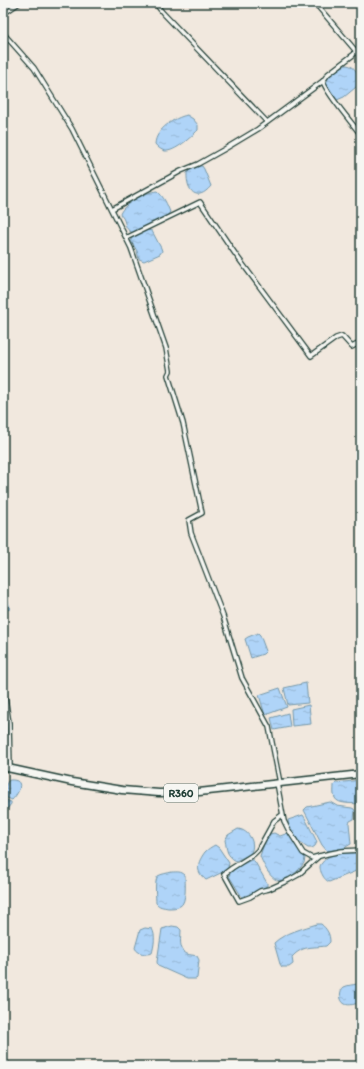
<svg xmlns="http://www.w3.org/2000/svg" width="364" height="1069" font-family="Itim,sans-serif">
	<defs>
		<pattern id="water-ripples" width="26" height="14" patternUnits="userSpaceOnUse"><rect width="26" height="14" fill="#afd4f8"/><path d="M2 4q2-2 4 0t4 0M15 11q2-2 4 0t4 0" fill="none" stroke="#96b7d5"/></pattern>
	</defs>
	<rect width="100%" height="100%" fill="#f1e8de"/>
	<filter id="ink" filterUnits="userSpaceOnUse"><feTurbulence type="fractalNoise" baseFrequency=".025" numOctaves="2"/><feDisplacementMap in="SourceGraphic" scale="8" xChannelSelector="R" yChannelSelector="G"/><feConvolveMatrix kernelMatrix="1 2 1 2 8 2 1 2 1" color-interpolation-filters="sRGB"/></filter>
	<g filter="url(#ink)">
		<g fill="url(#water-ripples)" stroke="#7598aa">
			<path d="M 346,65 C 355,65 359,75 361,83 L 344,97 L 337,100 L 334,98 L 325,85 C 328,75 337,69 346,65 Z"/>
			<path d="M 187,115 L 193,119 L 198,125 L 198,130 C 191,137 175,152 165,151 C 161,150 157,147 155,144 C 156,129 174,118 187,115 Z"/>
			<path d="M 198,166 L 202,166 L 204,169 L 211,186 C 197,203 186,191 187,173 L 190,170 Z"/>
			<path d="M 157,191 C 164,197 167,204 170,212 L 167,216 L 134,233 C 126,231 126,226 124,220 C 123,217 121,216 120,214 C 124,203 146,192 157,191 Z"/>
			<polygon points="147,230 152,231 161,248 162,251 160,254 144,261 139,259 137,251 131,241 131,239 137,234"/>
			<polygon points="6,593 10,609 3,611 3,594"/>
			<polygon points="258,633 260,635 266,651 263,654 251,658 245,639 248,637"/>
			<polygon points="306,683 308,703 288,705 284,688"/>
			<polygon points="280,688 287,707 265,715 259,695"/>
			<polygon points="309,705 311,724 292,726 291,709"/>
			<polygon points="288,713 290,727 274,730 271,718"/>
			<path d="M 10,780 C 26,779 19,793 12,800 L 5,797 C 3,792 5,786 8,781 Z"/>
			<path d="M 361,780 L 361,804 C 355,803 338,805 335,798 C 333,795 334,789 334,785 L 336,783 Z"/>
			<polygon points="3,799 11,802 11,804 3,814"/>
			<polygon points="330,802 337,806 352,808 354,809 355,811 354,819 350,821 349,823 351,844 344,848 327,851 322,845 304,810 307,807"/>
			<path d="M 303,815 L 305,818 L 317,842 L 315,846 L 312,848 L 308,848 C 299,843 288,830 288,820 Z"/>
			<path d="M 238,829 C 249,830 257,844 250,854 L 236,861 C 226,855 227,850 225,840 L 228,835 Z"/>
			<path d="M 274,833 L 280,836 L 288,833 L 305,858 L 304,863 C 301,867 297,872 293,875 C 276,891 266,871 260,856 L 266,838 L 270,834 Z"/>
			<path d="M 215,845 L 219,848 L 229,863 L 228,868 L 225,871 L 206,880 C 195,871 197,863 205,852 C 208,849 211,847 215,845 Z"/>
			<path d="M 361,852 L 361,869 L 329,882 C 324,879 323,876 321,872 C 320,868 319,866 322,863 C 331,850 347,854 361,852 Z"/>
			<path d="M 251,860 L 253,860 L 255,862 L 267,883 L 267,886 L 261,890 L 245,898 L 242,897 L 229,876 C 231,868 244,864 251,860 Z"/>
			<path d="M 172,872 C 177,872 181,871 185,875 C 185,882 187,903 180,906 C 177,908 172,908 168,908 C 163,907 159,907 156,903 C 156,898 154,880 158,876 C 161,874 168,873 172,872 Z"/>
			<path d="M 317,924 L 321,924 C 327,929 330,934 330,942 L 326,946 C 312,948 303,945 292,957 L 293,964 L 289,967 L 282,967 L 280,964 L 274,943 C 284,933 304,928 317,924 Z"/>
			<path d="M 172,926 L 178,927 L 181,930 C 181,937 178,950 187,954 C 190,955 193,955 197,956 L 199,960 L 197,978 L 196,979 L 187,979 L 158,966 L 157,962 L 162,929 Z"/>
			<path d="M 145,928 L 152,929 C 156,935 154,946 152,953 C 146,955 138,954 135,948 L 140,930 Z"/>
			<path d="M 357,984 L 361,985 L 361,1002 C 356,1004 349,1006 345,1004 C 339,1001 339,990 344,987 C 348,985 353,985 357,984 Z"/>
		</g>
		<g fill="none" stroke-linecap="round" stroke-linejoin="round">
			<defs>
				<g id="street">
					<polyline points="155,3 163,13 267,122"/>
					<path d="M 315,3 L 355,50 L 355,53 L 353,55 L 328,74 L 323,81 C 325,92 353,124 361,135"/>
					<polyline points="3,14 19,3"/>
					<polyline points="3,33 34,68 72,129 131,248 166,348 170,371 168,375 183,423 202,513 189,520 191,533 223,616 242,678 269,727 280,783"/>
					<polyline points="112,209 181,171 198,164 223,150 258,129 323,81"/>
					<polyline points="126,238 200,202 236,255 311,356 336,338 342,336 352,347 361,342"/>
					<polyline points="3,684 9,723 10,768"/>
					<polyline points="277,783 284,821 288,829 303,853 312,858 327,854 342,851 361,850"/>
					<polyline points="282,815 274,821 258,850 254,854 232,868 224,874 239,901 250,897 260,891 269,889 289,880 298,875 319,856"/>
					<polyline points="3,1064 11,1066"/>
				</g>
				<polyline id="primary" points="3,767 72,782 122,790 159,793 199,792 361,774"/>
			</defs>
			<use href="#street" stroke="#1f3d34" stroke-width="6"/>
			<use href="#primary" stroke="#1f3d34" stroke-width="9"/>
			<use href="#street" stroke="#f6f6f2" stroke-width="3.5"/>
			<use href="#primary" stroke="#f6f6f2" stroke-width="6"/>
		</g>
	</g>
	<g text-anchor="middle" stroke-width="4" stroke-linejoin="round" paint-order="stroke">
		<rect fill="#f6f6f2" stroke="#60746d" stroke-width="1" x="164" y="784" width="34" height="18" rx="3"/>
		<g font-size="11" font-weight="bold" fill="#1f3d34">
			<text x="181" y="797">R360</text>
		</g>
	</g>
	<rect width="364" height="1069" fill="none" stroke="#f6f6f2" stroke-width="16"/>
	<rect x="8" y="8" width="348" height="1053" fill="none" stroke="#1f3d34" stroke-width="1.5" filter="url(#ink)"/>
</svg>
